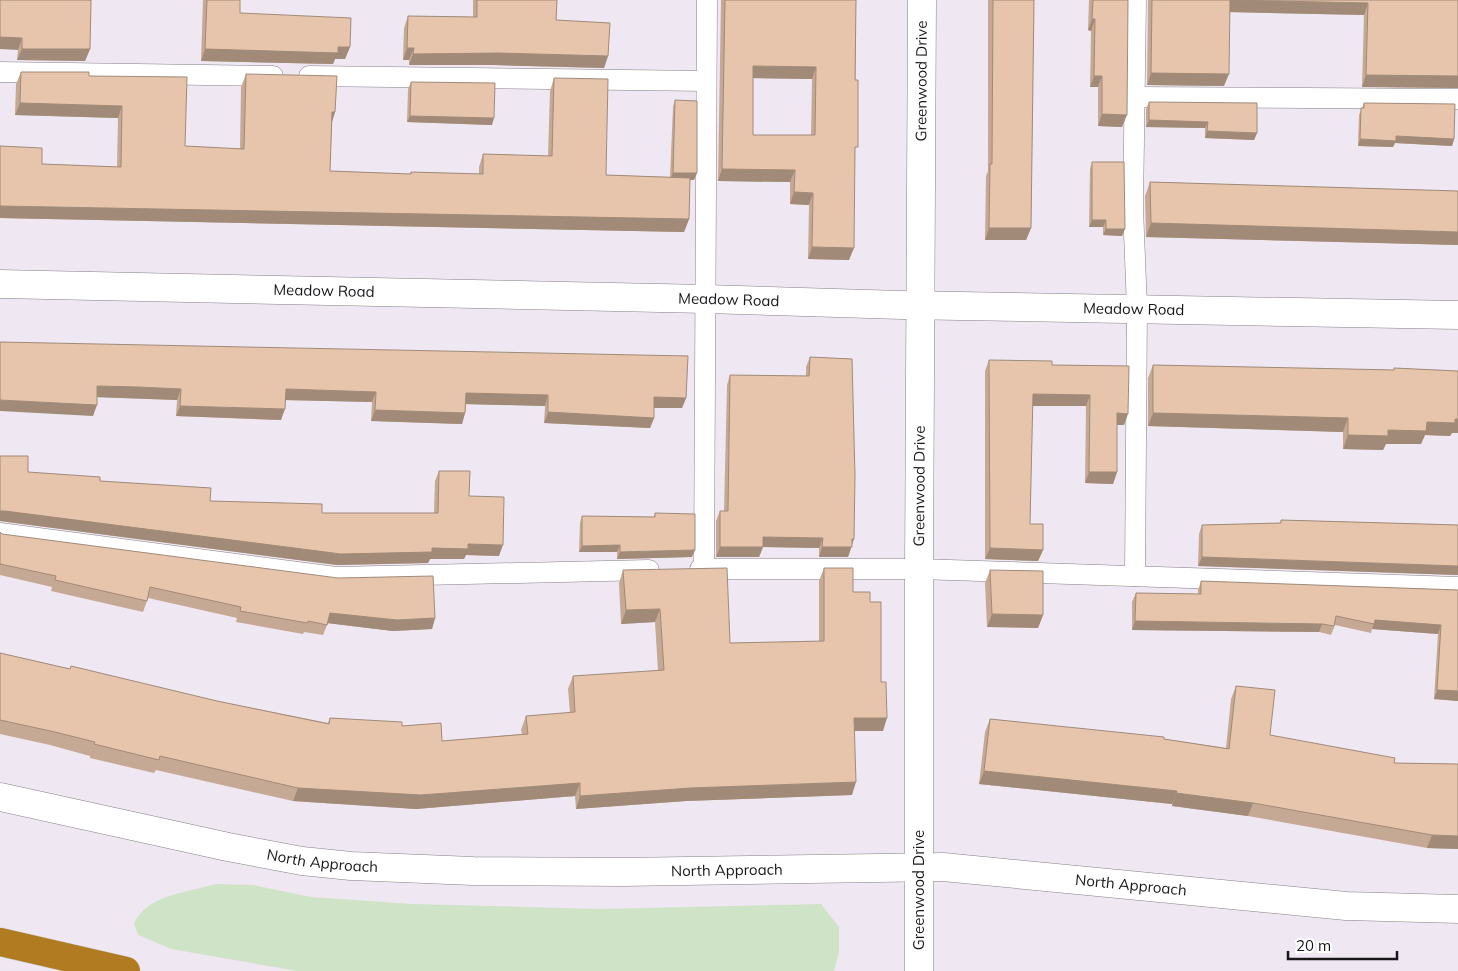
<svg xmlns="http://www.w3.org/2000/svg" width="1458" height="971" font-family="Mulish,sans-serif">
	<rect width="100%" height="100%" fill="#efe8f3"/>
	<path fill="#cfe3c6" d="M 216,884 L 253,885 L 311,897 L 413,904 L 600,909 L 821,904 L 839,927 L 839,952 L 834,971 L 297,971 L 171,949 L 138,935 L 134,924 C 145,895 189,892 216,884 Z"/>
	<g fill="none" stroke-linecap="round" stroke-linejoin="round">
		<defs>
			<g id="lane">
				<polyline points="0,72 273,76"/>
				<polyline points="309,76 706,81"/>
				<polyline points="1136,97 1458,99"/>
				<polyline points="0,533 336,577 649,570"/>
				<polyline points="700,569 919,569 1458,587"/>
				<polyline points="704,569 707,0"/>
				<polyline points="1135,576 1137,308 1133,208 1136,0"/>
			</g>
			<g id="street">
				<path id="s1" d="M 0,284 L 706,299 L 901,305 L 1458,315"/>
				<path id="s2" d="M 0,797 L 228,847 L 302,861 L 351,866 L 473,871 L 623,872 L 943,867 L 1346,906 L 1458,909"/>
				<path id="s3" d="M 919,971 L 919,569 L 922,0"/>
			</g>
			<polyline id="highway" points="0,942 126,971"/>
		</defs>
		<use href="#lane" stroke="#857f89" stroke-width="21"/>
		<use href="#street" stroke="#857f89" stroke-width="29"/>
		<use href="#highway" stroke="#cccccd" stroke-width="29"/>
		<use href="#lane" stroke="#fff" stroke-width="20"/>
		<use href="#street" stroke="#fff" stroke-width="28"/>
		<use href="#highway" stroke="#b07b21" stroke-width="28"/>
	</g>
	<g fill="#c6a994" fill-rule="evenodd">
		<polygon points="0,0 90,49 85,61 17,60 18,50"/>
		<polygon points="203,0 240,0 240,13 350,47 345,59 335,59 333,64 201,61"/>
		<polygon points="473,0 557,0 556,20 608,56 604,68 494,65 409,65 409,60 403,60 404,28 408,16 473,17"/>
		<path d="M 721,0 L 856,0 L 855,154 L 849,260 L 808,259 L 809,205 L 790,204 L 790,182 L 718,181 ZM 753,78 L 812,79 L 811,135 L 753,135 Z"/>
		<polygon points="988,0 1034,0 1031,228 1026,240 985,240 986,176 988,171"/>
		<polygon points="1089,0 1128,0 1122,127 1098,126 1098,87 1090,87 1091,31 1088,30"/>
		<polygon points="1148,0 1458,0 1458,88 1362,87 1364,15 1230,12 1224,86 1147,85"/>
		<polygon points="21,72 89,76 185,146 240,149 241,87 246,74 335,112 332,122 330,171 410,174 411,172 479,174 479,167 483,154 548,156 550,91 554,78 606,175 670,177 673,107 675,100 694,180 690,180 689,219 684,232 0,218 0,146 42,164 117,167 118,118 15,115 16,84"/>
		<polygon points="411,82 492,125 407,122 408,89"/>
		<polygon points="1149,102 1257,133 1254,140 1205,138 1205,128 1146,127 1146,109"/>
		<polygon points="1364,103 1454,139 1452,146 1395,143 1393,147 1358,146 1359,115"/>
		<polygon points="1092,162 1122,236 1103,235 1103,227 1089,227 1090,169"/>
		<polygon points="1150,182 1458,191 1458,245 1146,237 1145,196"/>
		<polygon points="0,342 686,398 682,408 654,408 654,418 650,428 544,423 545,406 466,404 465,413 462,424 371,421 372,402 286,400 281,420 176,416 177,400 97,397 93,416"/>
		<polygon points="810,357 852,545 848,557 819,557 819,548 763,547 759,557 716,557 716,521 720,511 724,511 727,385 730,375 806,376 806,367"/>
		<polygon points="989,360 1052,365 1129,366 1124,425 1117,425 1117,472 1113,484 1085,483 1086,406 1032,406 1030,524 1043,550 1038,561 985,559 985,371"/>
		<polygon points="1153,365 1394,370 1394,368 1458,371 1458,433 1452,433 1450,436 1425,435 1421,444 1386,444 1383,450 1343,449 1343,432 1148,426 1148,378"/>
		<polygon points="0,456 28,472 100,481 210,501 322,513 434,513 435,481 439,471 469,496 499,556 466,555 464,559 430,559 428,563 337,565 0,521"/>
		<polygon points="655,513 692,557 617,559 617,552 579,552 580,523 582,516 654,517"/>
		<polygon points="1281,520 1458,525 1458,575 1198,566 1199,534 1202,525 1280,523"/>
		<polygon points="0,532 2,534 435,618 432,629 393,631 328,623 323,635 304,632 303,634 236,622 237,618 148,598 143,612 51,591 52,587 0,575"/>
		<polygon points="824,568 853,592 870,602 881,682 883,731 855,731 852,795 686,801 576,809 575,796 416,809 293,801 156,770 154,773 90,758 90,756 50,745 0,734 0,653 70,669 217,701 328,723 330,718 402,726 442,741 522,734 521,730 526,716 570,713 568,689 573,676 658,671 655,622 621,624 619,583 623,570 730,643 819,641 819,581"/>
		<polygon points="990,570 1043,615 1038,628 987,627 985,583"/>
		<polygon points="1201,581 1458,590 1458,701 1434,699 1438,634 1372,629 1371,633 1335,625 1331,635 1319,632 1132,630 1132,602 1136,593 1198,594 1198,590"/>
		<polygon points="1236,686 1270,735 1394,763 1458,764 1458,849 1427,848 1248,816 1172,806 1172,804 979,784 985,732 990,719 1164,739 1226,748 1231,699"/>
	</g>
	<g fill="#a18a78">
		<polygon points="1230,0 1368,3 1364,15 1226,12"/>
		<polygon points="1092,19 1095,19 1091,31 1088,30"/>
		<polygon points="0,37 22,38 18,50 0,49"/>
		<polygon points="338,47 350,47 345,59 335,59 333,64 201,61 205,49"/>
		<polygon points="407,48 414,48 409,60 403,60"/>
		<polygon points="22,49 90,49 85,61 17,60"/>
		<polygon points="498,53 608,56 604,68 494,65 409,65 413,54"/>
		<polygon points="753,66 816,67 812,79 749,78"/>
		<polygon points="1151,73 1229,74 1224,86 1147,85"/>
		<polygon points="1366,75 1458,76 1458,88 1362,87"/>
		<polygon points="1094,76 1102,76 1098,87 1090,87"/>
		<polygon points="20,103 122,106 118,118 15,115"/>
		<polygon points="332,112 335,112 331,125"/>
		<polygon points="1102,114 1127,115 1122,127 1098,126"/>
		<polygon points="410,116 494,118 492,125 407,122"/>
		<polygon points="1149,120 1208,122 1205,128 1146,127"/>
		<polygon points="1207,131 1257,133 1254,140 1205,138"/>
		<polygon points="1396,136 1454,139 1452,146 1395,143 1393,147 1358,146 1360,139"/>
		<polygon points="722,169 795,170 790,182 718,181"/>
		<polygon points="673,173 697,173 694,180 670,179"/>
		<polygon points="794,192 813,193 809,205 790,204"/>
		<polygon points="0,206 689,219 684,232 0,218"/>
		<polygon points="1092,220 1106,220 1103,227 1089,227"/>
		<polygon points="1151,223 1458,232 1458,245 1146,237"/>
		<polygon points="989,228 1031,228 1026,240 985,240"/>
		<polygon points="1106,229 1125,229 1122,236 1103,235"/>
		<polygon points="812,247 854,248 849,260 808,259"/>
		<polygon points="97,386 138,387 181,389 177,400 93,397"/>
		<polygon points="286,389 376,392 372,402 282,400"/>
		<polygon points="466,393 548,395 545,406 462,404"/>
		<polygon points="1033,394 1090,395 1086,406 1029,406"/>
		<polygon points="654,397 686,398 682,408 650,408"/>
		<polygon points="0,400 97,405 93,416 0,411"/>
		<polygon points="180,406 285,409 281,420 176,416"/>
		<polygon points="375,410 465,413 462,424 371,421"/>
		<polygon points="548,412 654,418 650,428 544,423"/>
		<polygon points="1117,413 1128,414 1124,425 1113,425"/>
		<polygon points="1153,413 1348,418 1343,432 1148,426"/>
		<polygon points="1458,419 1458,433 1452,433 1450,436 1425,435 1421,444 1386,444 1383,450 1343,449 1348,435 1388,430 1427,422"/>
		<polygon points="1089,472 1117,472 1113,484 1085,483"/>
		<polygon points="0,511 5,511 432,548 468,544 503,545 499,556 466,555 464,559 430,559 428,563 337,565 0,521"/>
		<polygon points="763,537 823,538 819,548 763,547 759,557 716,557 720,547"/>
		<polygon points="852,539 854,539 848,557 819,557 822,547"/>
		<polygon points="620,545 617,552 579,552 582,546"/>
		<polygon points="990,548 1043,550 1038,561 985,559"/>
		<polygon points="695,550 692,557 617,559 620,552"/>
		<polygon points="1202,557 1458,566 1458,575 1198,566"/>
		<polygon points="660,609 655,622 621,624 626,610"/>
		<polygon points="330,613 435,618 432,629 393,631 326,623"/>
		<polygon points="992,614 1043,615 1038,628 987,627"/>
		<polygon points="1375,620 1441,625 1438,634 1372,629"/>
		<polygon points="1135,621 1322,624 1319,632 1132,630"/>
		<polygon points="1437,690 1458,691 1458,701 1434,699"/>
		<polygon points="854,718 887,718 883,731 849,731"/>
		<polygon points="984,771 1177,791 1172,804 979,784"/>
		<polygon points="856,782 852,795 686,801 576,809 580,796 690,788"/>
		<polygon points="580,783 575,796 416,809 293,801 298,788"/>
		<polygon points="1176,793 1253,803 1248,816 1172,806"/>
		<polygon points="1432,835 1458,836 1458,849 1427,848"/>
	</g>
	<g fill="#e6c5ac" stroke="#a18a78" fill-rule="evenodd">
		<polygon points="0,0 91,0 90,49 22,49 22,38 0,37"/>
		<polygon points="207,0 240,0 240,13 351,18 350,47 338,47 338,53 205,49"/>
		<polygon points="477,0 557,0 556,20 610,23 608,56 498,53 413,54 414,48 407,48 408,16 477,17"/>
		<path d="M 725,0 L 856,0 L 855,80 L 858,80 L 858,147 L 855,147 L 854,248 L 812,247 L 813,193 L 794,192 L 795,170 L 722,169 ZM 753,66 L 816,67 L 815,135 L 753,135 Z"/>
		<polygon points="993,0 1034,0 1031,228 989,228 990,164 992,164"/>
		<polygon points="1093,0 1128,0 1127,115 1102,114 1102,76 1094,76 1095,19 1092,19"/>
		<polygon points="1152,0 1458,0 1458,76 1366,75 1368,3 1230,0 1229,74 1151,73"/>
		<polygon points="21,72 89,72 89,76 187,77 185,146 244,149 246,74 337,76 335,112 332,112 330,171 411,174 411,172 483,174 483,154 552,156 554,78 608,79 606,175 690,178 689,219 0,206 0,146 42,148 42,164 121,167 122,106 20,103"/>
		<polygon points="411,82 495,83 494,118 410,116"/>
		<polygon points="675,100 697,101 697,173 673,173"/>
		<polygon points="1149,102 1257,103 1257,133 1207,131 1208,122 1149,120"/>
		<polygon points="1364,103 1455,104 1454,139 1396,136 1396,141 1360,139 1361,108 1364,108"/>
		<polygon points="1092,162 1124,162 1125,229 1106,229 1106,220 1092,220"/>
		<polygon points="1150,182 1458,191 1458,232 1151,223"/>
		<polygon points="0,342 688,356 686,398 654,397 654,418 548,412 548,395 466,393 465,413 375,410 376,392 286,389 285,409 180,406 181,389 138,387 97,386 97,405 0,400"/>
		<polygon points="810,357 852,359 855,476 854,539 852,539 852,547 822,547 823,538 763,537 763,547 720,547 720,511 728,511 730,375 809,376"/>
		<polygon points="989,360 1052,361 1052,365 1129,366 1128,414 1117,413 1117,472 1089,472 1090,395 1033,394 1030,524 1043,524 1043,550 990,548"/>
		<polygon points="1153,365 1349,369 1394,370 1394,368 1458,371 1458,419 1455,419 1455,423 1427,422 1426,431 1388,430 1388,436 1348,435 1348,418 1153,413"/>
		<polygon points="0,456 28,456 28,472 100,477 100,481 211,488 210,501 322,504 322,513 438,513 439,471 470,471 469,496 504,497 503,545 468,544 468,549 432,548 432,552 341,554 5,511 0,511"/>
		<polygon points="655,513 695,514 695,550 620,552 620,545 582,546 582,516 655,517"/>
		<polygon points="1281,520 1458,525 1458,566 1202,557 1202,525 1281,523"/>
		<polygon points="0,532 2,534 338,578 433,576 435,618 397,620 330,613 327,625 308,621 307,623 240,611 241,607 150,587 147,601 55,580 56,576 0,564 0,565"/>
		<polygon points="727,568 730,643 824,641 824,568 853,568 853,592 870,592 870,602 881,602 881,682 886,682 887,718 854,718 856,782 690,788 580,796 580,783 421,795 298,788 160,756 159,760 94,744 95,742 55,732 0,720 0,653 70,669 71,666 217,701 329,724 330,718 402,722 402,726 441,723 442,741 528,734 526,716 575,712 573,676 664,670 660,609 626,610 623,570"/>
		<polygon points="990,570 1043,571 1043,615 992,614"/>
		<polygon points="1201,581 1458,590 1458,691 1437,690 1441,625 1375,620 1374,624 1336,616 1334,626 1322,624 1135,621 1136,593 1201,594"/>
		<polygon points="1236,686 1275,690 1270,735 1395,758 1394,763 1458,764 1458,836 1432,835 1253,803 1176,793 1177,791 984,771 990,719 1164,737 1164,739 1229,749"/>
	</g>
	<g text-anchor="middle" stroke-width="4.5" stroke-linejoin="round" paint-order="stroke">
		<g font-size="15" fill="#18161a" stroke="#fff">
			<text dy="5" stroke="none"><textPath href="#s3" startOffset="890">Greenwood Drive</textPath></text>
			<text dy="5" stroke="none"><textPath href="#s1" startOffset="324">Meadow Road</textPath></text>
			<text dy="5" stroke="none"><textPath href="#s1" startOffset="729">Meadow Road</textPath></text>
			<text dy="5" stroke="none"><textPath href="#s1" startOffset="1134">Meadow Road</textPath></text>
			<text dy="5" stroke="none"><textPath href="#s3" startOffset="485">Greenwood Drive</textPath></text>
			<text dy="5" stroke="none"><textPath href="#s2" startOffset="329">North Approach</textPath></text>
			<text dy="5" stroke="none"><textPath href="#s2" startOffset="734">North Approach</textPath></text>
			<text dy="5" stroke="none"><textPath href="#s2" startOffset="1139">North Approach</textPath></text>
			<text transform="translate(919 890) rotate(-90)" y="5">Greenwood Drive</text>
		</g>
	</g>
	<path d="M1288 951v8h109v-8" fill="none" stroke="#18161a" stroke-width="2.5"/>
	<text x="1296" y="951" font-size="15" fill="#18161a" stroke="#ffffff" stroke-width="4" paint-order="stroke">20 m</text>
</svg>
